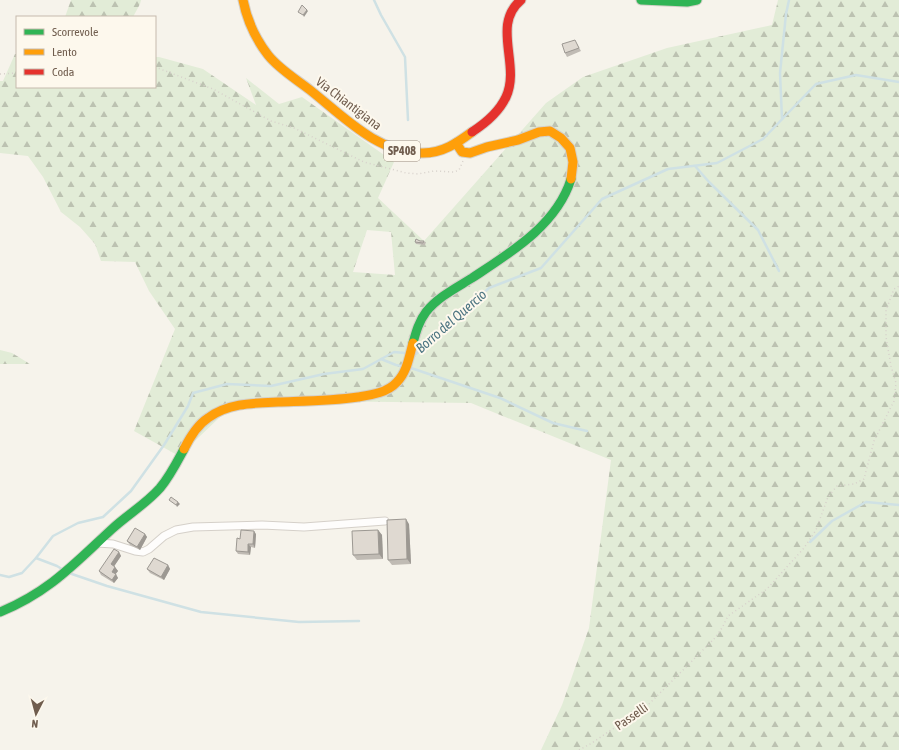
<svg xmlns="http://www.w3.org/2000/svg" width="899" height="750" font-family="'Asap Condensed',sans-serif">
	<defs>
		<pattern id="forest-firs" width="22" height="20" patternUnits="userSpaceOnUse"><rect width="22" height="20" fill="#e2ecd7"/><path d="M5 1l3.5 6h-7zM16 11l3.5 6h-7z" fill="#bcc2b1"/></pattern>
	</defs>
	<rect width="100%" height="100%" fill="#f6f3eb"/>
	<g fill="url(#forest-firs)" fill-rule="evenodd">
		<polygon points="71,0 141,0 140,4 133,17 65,17"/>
		<path d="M 778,0 L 899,0 L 899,750 L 541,750 L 562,705 L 589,628 L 611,460 L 471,403 L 238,400 L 179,456 L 134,431 L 175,329 L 149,291 L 135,262 L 101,261 L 95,244 L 80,227 L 61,212 L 43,177 L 28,156 L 0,153 L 0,81 L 3,81 L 15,54 L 17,54 L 17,87 L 155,87 L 155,57 L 159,57 L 203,69 L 256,105 L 246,78 L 279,104 L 302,97 L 394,162 L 378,198 L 424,241 L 546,103 L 583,77 L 667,48 L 772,25 ZM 367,230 L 391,232 L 395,275 L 353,272 Z"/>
		<polygon points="0,350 12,353 30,364 0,364"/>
	</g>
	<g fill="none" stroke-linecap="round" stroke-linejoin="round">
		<g stroke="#cfe1e4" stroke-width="2.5">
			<polyline points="374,0 381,15 405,57 408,120"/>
			<polyline points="782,119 780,73 786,14 789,0"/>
			<polyline points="695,166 709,182 758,230 779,271"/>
			<polyline points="381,359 396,365 411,368 500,398 553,423 587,431"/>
			<polyline points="810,542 832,521 866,502 899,505"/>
			<polyline points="36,558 57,566 65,571"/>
			<polyline points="69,573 107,586 201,612 299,622 359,621"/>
			<polyline points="0,575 9,577 22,573 36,558 53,536 78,523 103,517 131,491 164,445 188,406 193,393 227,384 271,386 324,374 363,369 394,352 416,354 489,288 541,268 602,199 668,169 717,163 763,139 816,84 856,75 899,82"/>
		</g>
		<defs>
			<polyline id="street" points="97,543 113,544 135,551 143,552 149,549 164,536 176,530 193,527 262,525 304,527 385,521"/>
			<g id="fast">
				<polyline points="641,0 687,2 697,0"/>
				<path d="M 413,343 C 416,332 419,321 426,312 C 438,297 456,288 472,278 C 510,253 557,225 571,179"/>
				<path d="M 0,612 C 49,592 74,564 112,529 C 127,515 146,504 160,488 C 170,476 177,462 184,449"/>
			</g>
			<g id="slow">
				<path d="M 243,0 C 247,21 255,38 268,55 C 279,69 296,79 310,90 C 343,116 378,154 423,153 C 443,153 457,143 472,132"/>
				<polyline points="456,143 462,152 470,153 487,147 518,140 539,132 550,131 561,138 570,148 573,162 571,179"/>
				<path d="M 184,449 C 190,437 197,425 208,418 C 228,403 254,403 278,402 C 305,401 331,401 358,397 C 371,395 387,393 397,382 C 407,372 409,357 413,343"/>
			</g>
			<path id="jam" d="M 472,132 C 486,123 499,112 506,97 C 521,65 491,25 521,0"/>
		</defs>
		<use href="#street" stroke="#d5d0c9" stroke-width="9"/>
		<use href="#fast" stroke="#d5d0c9" stroke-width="11"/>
		<use href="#slow" stroke="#d5d0c9" stroke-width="11"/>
		<use href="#jam" stroke="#d5d0c9" stroke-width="11"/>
		<g stroke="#d7d1cb" stroke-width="1.5" stroke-dasharray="1 3" stroke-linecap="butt">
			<polyline points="155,67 213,89 271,121 294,128 364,162 406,173 418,174 434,171 454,172 459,170 463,161"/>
			<polyline points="0,74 17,73"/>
			<polyline points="579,750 592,743 611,730 641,712 714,639 722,628 728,616 767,589 804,548 816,530 828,497 837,486 854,484 864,479 874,441 894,401 896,383 891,366 886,337 886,310 894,289 899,286"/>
		</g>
		<use href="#street" stroke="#fefdfc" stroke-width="7"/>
		<use href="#fast" stroke="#30b455" stroke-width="9"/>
		<use href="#slow" stroke="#ff9f0a" stroke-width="9"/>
		<use href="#jam" stroke="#e5322d" stroke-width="9"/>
	</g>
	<g fill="#c0bbb4">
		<polygon points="577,44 581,51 567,57 565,53"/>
		<polygon points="420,241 426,242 425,245 416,244 415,242"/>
		<polygon points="409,524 411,564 392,565 388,560"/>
		<polygon points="378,530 382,535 383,559 357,560 353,555"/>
		<polygon points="145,534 147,537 140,550 130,545 127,541"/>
		<polygon points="256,534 255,548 251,547 250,555 238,554 236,551 240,539"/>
		<polygon points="119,552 121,556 114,566 118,571 115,574 118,578 114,583 101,575 99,571"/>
		<polygon points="168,565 170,569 164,580 150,573 147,569"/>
	</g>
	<g fill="#9c9892">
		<polygon points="307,10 308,11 304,17 303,15"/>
		<polygon points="178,502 180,504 177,507 176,505"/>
		<polygon points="406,519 409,524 411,564 407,559"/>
		<polygon points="378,530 382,535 383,559 379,554"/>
		<polygon points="254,531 256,534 255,548 253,544"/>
		<polygon points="145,534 147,537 140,550 137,547"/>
		<polygon points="248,544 251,547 250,555 248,552"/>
		<polygon points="119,552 121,556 113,568 111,564"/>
		<polygon points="168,565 170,569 164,580 161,577"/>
		<polygon points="115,567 118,571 115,575 112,572"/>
		<polygon points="116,574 118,578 114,583 112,580"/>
	</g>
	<g fill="#dfd9d1" stroke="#9c9892">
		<polygon points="302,5 307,10 303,15 298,12"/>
		<polygon points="575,40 579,48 565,53 562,44"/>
		<polygon points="416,239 420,241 424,241 423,243 415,242"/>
		<polygon points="171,497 178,502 176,505 169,500"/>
		<polygon points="406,519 407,559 388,560 387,520"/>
		<polygon points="135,528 145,534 137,547 127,541"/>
		<polygon points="241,530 254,531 253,544 248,544 248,552 236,551 237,538 240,539"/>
		<polygon points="378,530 379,554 353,555 352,531"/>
		<polygon points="114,549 119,552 111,564 115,567 112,572 116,574 112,580 99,571"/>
		<polygon points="154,558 168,565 161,577 147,569"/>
	</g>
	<g text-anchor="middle" stroke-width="4" stroke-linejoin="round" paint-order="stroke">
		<rect fill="#fdf8ed" stroke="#9a8c7e" stroke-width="1" x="384" y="141" width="36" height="20" rx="3"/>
		<g font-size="12" font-weight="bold" fill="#705d4e">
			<text x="402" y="155">SP408</text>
		</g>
		<g font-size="13" fill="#705d4e" stroke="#fdf8ed">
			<text transform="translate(349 103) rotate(37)" y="5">Via Chiantigiana</text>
			<text transform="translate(631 716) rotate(-35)" y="5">Passelli</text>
		</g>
		<g font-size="14" font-style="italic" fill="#4b7481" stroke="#fdf8ed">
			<text transform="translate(451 321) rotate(-41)" y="5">Borro del Quercio</text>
		</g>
	</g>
	<rect x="16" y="16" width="140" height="72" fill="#fdf8ed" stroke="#c5baad"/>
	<rect x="24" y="29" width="20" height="6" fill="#30b455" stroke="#c5baad"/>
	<text x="52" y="36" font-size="12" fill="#705d4e">Scorrevole</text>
	<rect x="24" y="49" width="20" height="6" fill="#ff9f0a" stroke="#c5baad"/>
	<text x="52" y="56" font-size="12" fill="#705d4e">Lento</text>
	<rect x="24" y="69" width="20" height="6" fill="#e5322d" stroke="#c5baad"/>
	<text x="52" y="76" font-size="12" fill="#705d4e">Coda</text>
	<g transform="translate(36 714) rotate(186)" stroke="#fdf8ed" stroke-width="3" paint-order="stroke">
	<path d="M0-3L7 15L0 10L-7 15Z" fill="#705d4e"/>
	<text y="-6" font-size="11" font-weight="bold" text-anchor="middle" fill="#705d4e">N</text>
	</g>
</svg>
